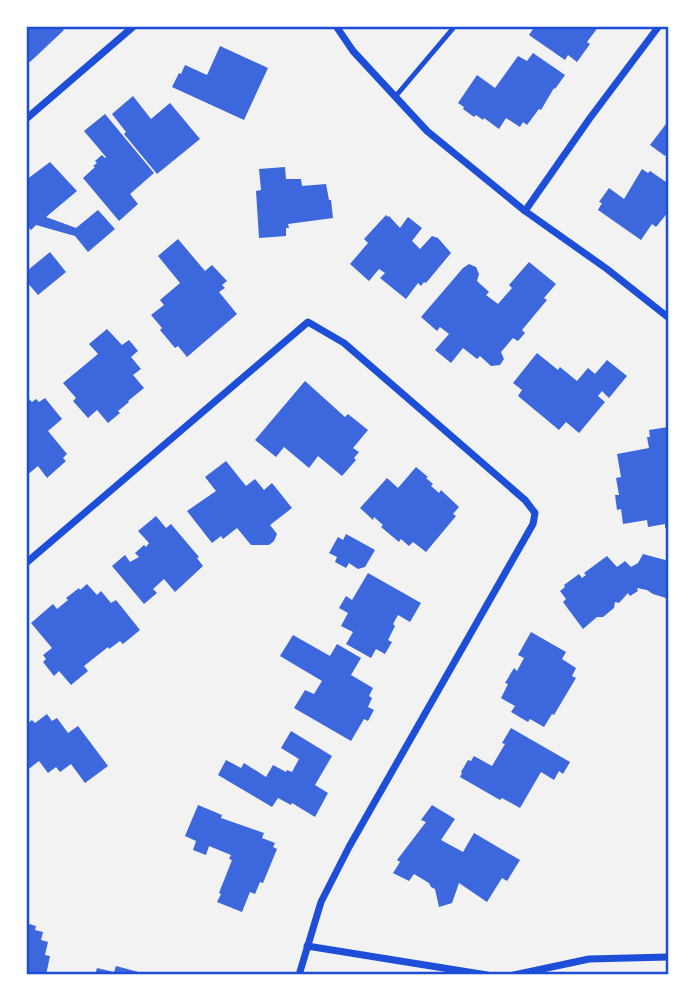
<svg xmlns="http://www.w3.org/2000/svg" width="695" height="1001" font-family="'Roboto Condensed',sans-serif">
	<rect width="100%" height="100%" fill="#f2f2f2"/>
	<g fill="#3d67dc">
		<polygon points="26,26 60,26 64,30 30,62 26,57"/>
		<polygon points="535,26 599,26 587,42 590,44 577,62 568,55 565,60 529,35"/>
		<polygon points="220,46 268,68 244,120 172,87 179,73 181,74 185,65 207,75"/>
		<polygon points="533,53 565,75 555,89 554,88 541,110 539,109 527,125 523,122 520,127 506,118 499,129 484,118 483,120 476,115 474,117 463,109 464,107 458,103 477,75 495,88 518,56 527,61"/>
		<polygon points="133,96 151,119 170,103 200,139 157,174 124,134 126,132 112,114"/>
		<polygon points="105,114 154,173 130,194 138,204 119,221 83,178 95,167 93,166 97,163 95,161 102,155 105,158 106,157 84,131"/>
		<polygon points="669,120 669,150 665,156 650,145"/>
		<polygon points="50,162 77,191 46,217 76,228 98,210 115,229 88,252 75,236 36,225 31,230 26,225 26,180"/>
		<polygon points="285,167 286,179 301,179 302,186 326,184 329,200 331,200 333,218 288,224 289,228 286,228 286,236 259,238 256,191 261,190 259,169"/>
		<polygon points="642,169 648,173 650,171 669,184 669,211 656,227 652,224 641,240 598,210 602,203 599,202 609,188 624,199"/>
		<polygon points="386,215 388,217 389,216 400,228 408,217 422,228 412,241 420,249 432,236 438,238 451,253 426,283 424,282 421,286 418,283 406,299 380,278 385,273 379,269 369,281 350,264 368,243 364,239"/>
		<polygon points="178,239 205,271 212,265 227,281 222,285 225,288 219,292 237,314 187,357 178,346 175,348 160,330 162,328 151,315 164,305 160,300 180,283 158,256"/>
		<polygon points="50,252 66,272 38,295 26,281 26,266 28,270"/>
		<polygon points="529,262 556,284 544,298 547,300 522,330 525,333 518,341 513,338 501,352 504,359 500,365 491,366 480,356 477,359 463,348 451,363 435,350 449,334 440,327 437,331 421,317 463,268 469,264 476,267 479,274 477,281 489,292 486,295 498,304 512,288 509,285"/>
		<polygon points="107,329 122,345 129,340 138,351 131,357 141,369 133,375 144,388 128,401 129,402 118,411 120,413 108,423 97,410 88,418 73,401 76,398 63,383 98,354 89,344"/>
		<polygon points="537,353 558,370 560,367 577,381 588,368 595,374 607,360 627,376 609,398 602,391 598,396 605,402 579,433 566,422 559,430 518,396 522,390 513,383"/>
		<polygon points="305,381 345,417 348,414 368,430 353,448 359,452 354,458 356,460 342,476 318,456 309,468 284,447 276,457 255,440"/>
		<polygon points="26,396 32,402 36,399 39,402 45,398 62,419 48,431 67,454 63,458 66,461 47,478 38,466 26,476"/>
		<polygon points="668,427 669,527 665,528 665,524 648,527 647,520 623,524 621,509 617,510 615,495 619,495 616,478 621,477 617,454 649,448 647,437 650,437 649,430"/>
		<polygon points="226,461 246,486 255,479 264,490 272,483 292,508 270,525 277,534 274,541 269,545 251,545 237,528 223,539 221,536 212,543 187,511 216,491 205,477"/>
		<polygon points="416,467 428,477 426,478 433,484 431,486 439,493 441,490 459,507 453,514 456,516 426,552 413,542 409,546 401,539 399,542 381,527 383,525 374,517 373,520 360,508 387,478 398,488"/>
		<polygon points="156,516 166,528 171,524 199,557 197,558 203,566 175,592 164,579 153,589 157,593 144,604 112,566 125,555 130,562 139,557 135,553 144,545 146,547 149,543 138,531"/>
		<polygon points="346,534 375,550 365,567 358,569 349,563 346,568 335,562 337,557 329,553 338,537 343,540"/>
		<polygon points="643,554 669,561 669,599 653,594 647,590 637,588 638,591 630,596 628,593 619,603 615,602 614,608 603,617 597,617 583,629 563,602 566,599 560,591 565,587 564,585 579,574 582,578 586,575 584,573 607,556 617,567 625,561 631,567 638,563"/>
		<polygon points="368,573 421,603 410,622 398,615 393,624 395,626 388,640 392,642 385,654 376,649 371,658 346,644 353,632 341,626 348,613 339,608 346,596 352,600"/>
		<polygon points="87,584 97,595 101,591 111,603 116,600 140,630 123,644 120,641 109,649 108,647 84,666 88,671 71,685 59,671 54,676 43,662 46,659 43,655 52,648 31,623 53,604 57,609 68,600 66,598 79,588 80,590"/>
		<polygon points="531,632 566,652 562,659 576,668 572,676 576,678 554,715 552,714 544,727 530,719 528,722 511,712 515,706 501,698 508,684 505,683 514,668 517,671 524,658 518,655"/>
		<polygon points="293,635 330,656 337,644 361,658 351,675 373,688 369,696 372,698 368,707 374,710 368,721 364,719 351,741 294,708 305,690 314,694 322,681 280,656"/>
		<polygon points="47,714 52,721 57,718 68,733 78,726 108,766 85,783 71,764 60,772 56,767 48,773 39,761 26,771 26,721 28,723 32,720 35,723"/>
		<polygon points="511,728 570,762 563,774 559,771 554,780 541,772 520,808 502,798 500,800 460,777 462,773 461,772 468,760 471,761 474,756 492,766 505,744 502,743"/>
		<polygon points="291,731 332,756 315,785 328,793 315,817 292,803 291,805 278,798 272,807 218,775 226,760 241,768 244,763 266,777 273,765 286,772 287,770 292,772 299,759 281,748"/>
		<polygon points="198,805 222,815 221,818 264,833 262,838 275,843 273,847 277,849 263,883 260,882 255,894 250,892 242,912 217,902 221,894 219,893 232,860 229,859 231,855 209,846 206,855 193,850 196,841 185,836"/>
		<polygon points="432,805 455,819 441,840 463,852 474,833 520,860 507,881 502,878 487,902 459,883 452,903 439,907 435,889 431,887 429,883 414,874 409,881 393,873 400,862 397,860 426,822 421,820"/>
		<polygon points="26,923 36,926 35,930 43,932 41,940 48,942 45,955 50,956 46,975 26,975"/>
		<polygon points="116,966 146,974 146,975 95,975 97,968 114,972"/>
	</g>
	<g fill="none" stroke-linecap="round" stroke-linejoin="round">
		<polyline stroke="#1d4ed8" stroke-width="5" points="395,97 455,26"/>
		<g stroke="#1d4ed8" stroke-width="7">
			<polyline points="336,26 353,51 427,131 525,211 607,269 669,318"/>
			<polyline points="26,119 134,26"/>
			<polyline points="525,211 590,118 659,26"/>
			<polyline points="26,563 308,322 344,343 525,500 535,513 533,524 349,847 321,902 299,975"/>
			<polyline points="307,946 487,975"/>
			<polyline points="514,975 589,959 669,957"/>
		</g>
	</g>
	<rect width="695" height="1001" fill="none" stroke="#ffffff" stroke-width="56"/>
	<rect x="28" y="28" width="639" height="945" fill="none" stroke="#1d4ed8" stroke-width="2.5"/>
</svg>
